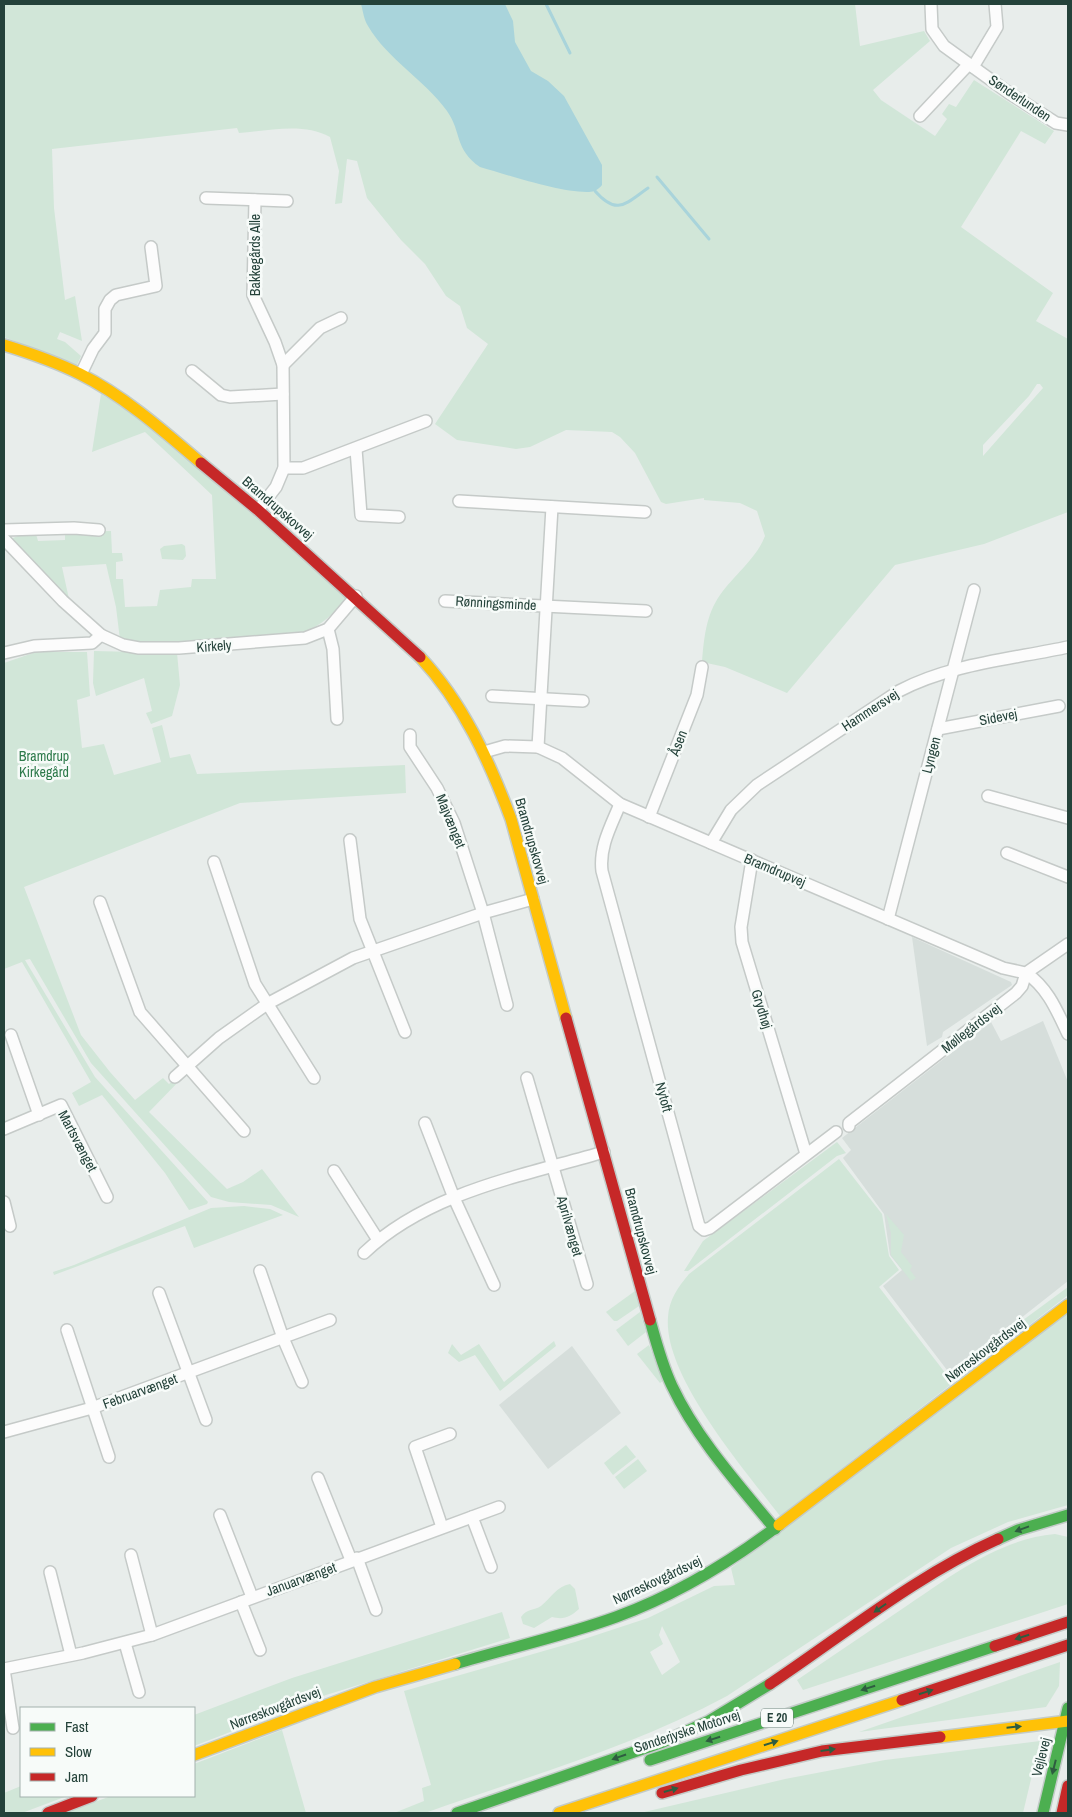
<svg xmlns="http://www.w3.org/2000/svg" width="1072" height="1817" font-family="'Archivo Narrow',sans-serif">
	<rect width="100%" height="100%" fill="#e8edeb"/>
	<g fill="#d6dedb">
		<polygon points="912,937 1011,982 1012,985 943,1032 942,1037 927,1046"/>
		<polygon points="1043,1021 1068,1082 1068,1281 950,1374 883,1286 902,1270 890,1255 884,1214 843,1158 851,1150 842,1138 991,1022 1001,1041"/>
		<polygon points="572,1346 621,1413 548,1469 499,1405"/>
	</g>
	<g fill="#d1e6d8" fill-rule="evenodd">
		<path d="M 4,4 L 855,4 L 860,46 L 924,31 L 930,41 L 873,90 L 881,100 L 935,136 L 947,119 L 942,114 L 949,104 L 956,107 L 974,80 L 1054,131 L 1045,144 L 1021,131 L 961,227 L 1053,293 L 1036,321 L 1068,339 L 1068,512 L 984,544 L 895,565 L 787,693 L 725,667 L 702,662 C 704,638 706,615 720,595 C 734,575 756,559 765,536 L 757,511 L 740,503 L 704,500 L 704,498 L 666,504 L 661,502 L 635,453 L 620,437 L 612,432 L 566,430 L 530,447 L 516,449 L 457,440 L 435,424 L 488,344 L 467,328 L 460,306 L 446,296 L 425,264 L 401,240 L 367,198 L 357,161 L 347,159 L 342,203 L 335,204 L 339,171 L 330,137 C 303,122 269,131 239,133 L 237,128 L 52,149 L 54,208 L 65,300 L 75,296 L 82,341 L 60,332 L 57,339 L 65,342 L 81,356 L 77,365 L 4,337 ZM 1037,384 L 1040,384 L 1043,388 L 983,456 L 983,445 L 1029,396 Z"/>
		<path d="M 101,394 L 140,418 L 348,597 C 333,614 322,626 301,633 L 165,643 L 120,640 L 116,607 L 106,564 L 62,567 L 69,599 L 12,543 L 13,538 L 20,535 L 36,534 L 38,541 L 65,540 L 65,532 L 111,531 L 112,553 L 122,553 L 123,561 L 116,562 L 116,579 L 123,579 L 125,607 L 157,606 L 160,590 L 191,587 L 192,579 L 216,579 L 212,495 L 145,432 L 92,452 Z"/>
		<polygon points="182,544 185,546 186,556 183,560 162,559 160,549 164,546"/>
		<polygon points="94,651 177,653 180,685 172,716 151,724 146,713 152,711 144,678 96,696 93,683"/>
		<polygon points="36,652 87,652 90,696 77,700 82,748 104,744 114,775 161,762 152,728 162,725 170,758 190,754 197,774 405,765 406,793 240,803 24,887 81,1035 110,1072 135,1100 163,1078 169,1084 184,1071 183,1077 149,1112 227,1189 243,1182 262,1169 299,1217 271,1205 229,1202 211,1197 91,1063 30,959 25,960 95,1077 208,1202 207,1204 189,1210 165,1173 102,1095 79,1106 72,1093 91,1082 22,962 4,969 4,663"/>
		<polygon points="837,1142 846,1153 837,1156 688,1271 684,1271 703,1241"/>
		<path d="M 839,1159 L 882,1214 L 889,1256 L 899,1270 L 879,1287 L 953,1383 L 780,1516 C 745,1470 663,1376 668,1317 C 669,1300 678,1287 689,1274 Z"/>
		<polygon points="244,1206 270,1209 283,1215 194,1248 185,1226 54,1275 53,1272 74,1265 211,1208"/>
		<polygon points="886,1214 904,1235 901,1252 912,1266 910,1270 916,1278 911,1281 891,1255 891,1233"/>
		<polygon points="1068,1287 1068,1295 956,1382 950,1374"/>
		<polygon points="635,1291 639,1306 617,1321 614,1321 606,1312"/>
		<polygon points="640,1312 646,1332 628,1346 616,1330"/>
		<path d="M 1068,1313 L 1068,1505 L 1008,1522 L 951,1548 L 727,1696 C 632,1747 526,1777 425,1813 L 394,1813 L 424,1801 L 422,1788 L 431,1785 L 404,1691 L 575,1642 L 648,1618 L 714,1586 L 735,1585 L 731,1568 ZM 662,1626 L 680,1662 L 662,1675 L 650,1652 L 663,1644 L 659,1635 Z"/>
		<polygon points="554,1341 556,1346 500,1391 475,1355 459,1362 448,1353 452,1344 461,1355 479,1344 504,1382"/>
		<polygon points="649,1345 663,1381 660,1383 637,1354"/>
		<polygon points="626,1445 636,1457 613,1475 604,1463"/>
		<polygon points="638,1459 647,1471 624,1489 615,1477"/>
		<path d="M 1055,1534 L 1068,1537 L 1068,1604 L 803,1690 L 797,1680 C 832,1656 867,1633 902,1609 C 948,1578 998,1539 1055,1534 Z"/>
		<path d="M 570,1584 L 575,1589 L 579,1609 C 570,1617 564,1620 552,1617 L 534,1628 L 523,1624 L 521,1617 C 527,1608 534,1611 541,1606 C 551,1598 557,1586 570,1584 Z"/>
		<polygon points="502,1612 510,1638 326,1695 194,1746 194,1715 292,1678"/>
		<polygon points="1060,1662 1059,1686 1046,1707 859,1732"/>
		<polygon points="282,1730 306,1813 65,1813 111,1796 194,1796 194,1764"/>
		<polygon points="1040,1741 1023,1813 640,1813 785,1779 885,1760"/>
		<polygon points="21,1786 21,1796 67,1796 22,1813 4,1813 4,1793"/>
	</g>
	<path fill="#a9d4db" d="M 361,4 L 505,4 L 513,21 L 515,42 L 531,71 L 548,81 L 564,96 L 602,165 L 602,185 C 599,189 594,192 589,192 C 561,193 508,175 480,167 C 454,149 462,132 447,111 C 425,80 387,59 368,26 C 364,20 363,11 361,4 Z"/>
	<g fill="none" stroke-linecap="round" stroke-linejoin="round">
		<g stroke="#a9d4db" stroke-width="3">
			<polyline points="546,4 570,53"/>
			<polyline points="657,177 709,239"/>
			<path d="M 595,191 C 617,216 625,204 648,188"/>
		</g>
		<defs>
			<g id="street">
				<polyline points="931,4 932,29 944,46 1009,93 1056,123 1068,125"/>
				<polyline points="973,67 997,27 995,4"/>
				<polyline points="920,116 968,65"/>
				<polyline points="206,198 287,201"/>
				<polyline points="255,200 253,295 275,342 283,365 284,468 276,487 258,510"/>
				<polyline points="283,365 320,328 341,318"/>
				<polyline points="192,371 221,395 230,397 283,394"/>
				<polyline points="81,374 93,349 105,333 105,309 110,300 116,295 156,286 151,247"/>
				<polyline points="356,449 361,515 399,517"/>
				<polyline points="284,468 303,468 426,421"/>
				<polyline points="459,501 645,512"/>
				<polyline points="4,530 74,528 99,530"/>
				<polyline points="4,539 63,601 101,635 123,645 139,648 179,648 305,638 328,629 356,596"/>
				<polyline points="445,601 646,611"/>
				<polyline points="328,629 333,649 337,719"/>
				<polyline points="4,653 34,646 92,643 101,635"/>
				<polyline points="492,696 583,701"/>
				<polyline points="938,729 1059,706"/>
				<polyline points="410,735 410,747 437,788 454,823 483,913 507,1005"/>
				<polyline points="538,747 552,507"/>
				<polyline points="484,752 505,746 538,747 562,758 620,804 1003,968 1026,973 1068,944"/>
				<polyline points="988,796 1068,818"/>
				<path d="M 620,804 C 611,826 599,847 602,871 L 699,1226 L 704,1230 L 710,1228 L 836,1132"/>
				<polyline points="649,817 697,695 702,667"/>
				<polyline points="350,840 360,919 405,1032"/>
				<path d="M 711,843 L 731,810 L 757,785 L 899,691 C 950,664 1012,659 1068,647"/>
				<polyline points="1007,853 1068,877"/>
				<polyline points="752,860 741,927 742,942 806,1154"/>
				<polyline points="214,862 255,984 314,1078"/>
				<polyline points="100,902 140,1012 244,1131"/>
				<polyline points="888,919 974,590"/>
				<polyline points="11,1035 39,1115"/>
				<polyline points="175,1077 219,1038 267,1004 353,958 483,913 533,899"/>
				<polyline points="527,1078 587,1284"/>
				<polyline points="425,1123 454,1198 494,1285"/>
				<path d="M 849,1126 L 849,1123 L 1016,993 L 1022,986 L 1026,973 C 1048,988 1057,1011 1068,1034"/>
				<polyline points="4,1129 61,1105 107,1197"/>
				<polyline points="334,1171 378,1240"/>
				<polyline points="4,1202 10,1226"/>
				<path d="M 364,1253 C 428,1192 522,1176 604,1152"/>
				<polyline points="260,1271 283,1338 302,1382"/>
				<polyline points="159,1293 206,1420"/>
				<polyline points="67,1330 109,1457"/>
				<polyline points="4,1432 92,1408 330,1320"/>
				<polyline points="318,1478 351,1560"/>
				<polyline points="220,1515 252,1597"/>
				<polyline points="472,1517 491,1567"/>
				<polyline points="442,1527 415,1447 450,1434"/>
				<polyline points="131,1555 152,1635"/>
				<polyline points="357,1558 376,1610"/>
				<polyline points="50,1572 71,1655"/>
				<polyline points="241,1602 260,1650"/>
				<polyline points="125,1643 139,1692"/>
				<polyline points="4,1669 83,1653 152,1635 499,1507"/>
				<polyline points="4,1669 13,1728"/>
			</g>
			<g id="fast">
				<path d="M 650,1320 C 656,1342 662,1365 672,1386 C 697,1439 738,1484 775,1529"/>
				<polyline points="998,1539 1018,1530 1068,1515"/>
				<path d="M 455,1664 C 508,1648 564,1636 616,1617 C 676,1595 729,1563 779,1525"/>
				<polyline points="650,1760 995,1646"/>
				<polyline points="457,1813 663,1742 709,1721 770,1684"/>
				<polyline points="1043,1813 1068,1708"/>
			</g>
			<g id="slow">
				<path d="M 4,345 C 30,353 56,362 80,374 C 123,395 165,432 201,463"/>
				<path d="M 420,657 C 463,703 489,760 511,819 L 566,1018"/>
				<polyline points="779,1525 1068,1305"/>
				<polyline points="940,1737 1068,1721"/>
				<polyline points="194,1755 375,1687 455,1664"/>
				<polyline points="559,1813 902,1700"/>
			</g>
			<g id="jam">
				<polyline points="201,463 258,510 420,657"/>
				<polyline points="566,1018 650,1320"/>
				<polyline points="995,1646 1068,1622"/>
				<path d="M 770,1684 C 845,1634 915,1576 998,1539"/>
				<polyline points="902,1700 1068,1645"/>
				<polyline points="662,1793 741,1770 822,1751 940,1737"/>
				<polyline points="48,1813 92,1796"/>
				<polyline points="1062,1813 1068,1786"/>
			</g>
		</defs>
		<use href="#street" stroke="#c5cac8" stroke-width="14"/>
		<use href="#fast" stroke="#c3cbc8" stroke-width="14"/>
		<use href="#slow" stroke="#c3cbc8" stroke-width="14"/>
		<use href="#jam" stroke="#c3cbc8" stroke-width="14"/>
		<use href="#street" stroke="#fcfcfc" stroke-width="11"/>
		<use href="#fast" stroke="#4caf50" stroke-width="11"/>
		<use href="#slow" stroke="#ffc107" stroke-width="11"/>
		<use href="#jam" stroke="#c62828" stroke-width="11"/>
	</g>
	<defs><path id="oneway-solid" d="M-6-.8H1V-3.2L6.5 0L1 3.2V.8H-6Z" transform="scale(1.25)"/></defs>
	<g fill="#2e5d40">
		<use href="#oneway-solid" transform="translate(1022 1529) rotate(160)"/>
		<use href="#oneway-solid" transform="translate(880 1608) rotate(145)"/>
		<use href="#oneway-solid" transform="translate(1022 1637) rotate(162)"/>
		<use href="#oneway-solid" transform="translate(868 1688) rotate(162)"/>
		<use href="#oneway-solid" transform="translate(926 1692) rotate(-18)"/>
		<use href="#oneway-solid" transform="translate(1014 1727) rotate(-6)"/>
		<use href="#oneway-solid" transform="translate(713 1739) rotate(162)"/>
		<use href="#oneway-solid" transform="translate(771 1743) rotate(-18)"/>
		<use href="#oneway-solid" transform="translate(828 1750) rotate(-8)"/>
		<use href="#oneway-solid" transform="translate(619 1757) rotate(161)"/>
		<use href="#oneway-solid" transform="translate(1054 1767) rotate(104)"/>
		<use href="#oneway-solid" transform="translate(671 1790) rotate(-16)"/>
	</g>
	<g text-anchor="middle" stroke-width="5" stroke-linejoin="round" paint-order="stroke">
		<rect fill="#f7fbf9" stroke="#637a73" stroke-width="1" x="761" y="1708.5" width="32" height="19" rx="4"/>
		<g font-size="12" font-weight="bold" fill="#24423a">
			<text x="777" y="1722">E 20</text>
		</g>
		<g font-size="14" fill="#24423a" stroke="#f7fbf9">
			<text transform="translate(1020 98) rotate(34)" y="5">Sønderlunden</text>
			<text transform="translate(255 255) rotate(-90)" y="5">Bakkegårds Alle</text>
			<text transform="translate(278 508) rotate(41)" y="5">Bramdrupskovvej</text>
			<text transform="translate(496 603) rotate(3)" y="5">Rønningsminde</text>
			<text transform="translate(214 646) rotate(-4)" y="5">Kirkely</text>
			<text transform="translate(870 710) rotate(-33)" y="5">Hammersvej</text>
			<text transform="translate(998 717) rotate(-11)" y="5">Sidevej</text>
			<text transform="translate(678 743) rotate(-69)" y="5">Åsen</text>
			<text transform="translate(931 755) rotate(-75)" y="5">Lyngen</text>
			<text transform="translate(451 821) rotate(68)" y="5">Majvænget</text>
			<text transform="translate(532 841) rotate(74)" y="5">Bramdrupskovvej</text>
			<text transform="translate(775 870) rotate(23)" y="5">Bramdrupvej</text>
			<text transform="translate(762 1009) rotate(73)" y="5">Grydhøj</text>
			<text transform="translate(971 1028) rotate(-38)" y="5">Møllegårdsvej</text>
			<text transform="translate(664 1097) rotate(75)" y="5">Nytoft</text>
			<text transform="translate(78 1141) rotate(62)" y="5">Martsvænget</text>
			<text transform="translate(570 1226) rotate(74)" y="5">Aprilvænget</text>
			<text transform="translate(641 1231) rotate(75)" y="5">Bramdrupskovvej</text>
			<text transform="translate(985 1350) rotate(-37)" y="5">Nørreskovgårdsvej</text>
			<text transform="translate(140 1391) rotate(-20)" y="5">Februarvænget</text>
			<text transform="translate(301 1579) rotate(-20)" y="5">Januarvænget</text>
			<text transform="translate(657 1580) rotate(-25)" y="5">Nørreskovgårdsvej</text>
			<text transform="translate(275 1708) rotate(-21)" y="5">Nørreskovgårdsvej</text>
			<text transform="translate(687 1731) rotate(-18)" y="5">Sønderjyske Motorvej</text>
			<text transform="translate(1041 1757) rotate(-76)" y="5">Vejlevej</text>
		</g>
		<g font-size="14" fill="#2d7a4b" stroke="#f7fbf9">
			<text x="44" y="761">Bramdrup<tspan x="44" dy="16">Kirkegård</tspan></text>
		</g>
	</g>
	<rect width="1072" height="1817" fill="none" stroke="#24423a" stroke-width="10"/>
	<rect x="20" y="1707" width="175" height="90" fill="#f7fbf9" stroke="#a3b1ad"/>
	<rect x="30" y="1723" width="25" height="8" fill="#4caf50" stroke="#a3b1ad"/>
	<text x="65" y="1732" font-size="15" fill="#24423a">Fast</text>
	<rect x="30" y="1748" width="25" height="8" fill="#ffc107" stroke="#a3b1ad"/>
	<text x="65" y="1757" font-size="15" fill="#24423a">Slow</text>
	<rect x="30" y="1773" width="25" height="8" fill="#c62828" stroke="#a3b1ad"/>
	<text x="65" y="1782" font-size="15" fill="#24423a">Jam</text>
</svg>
